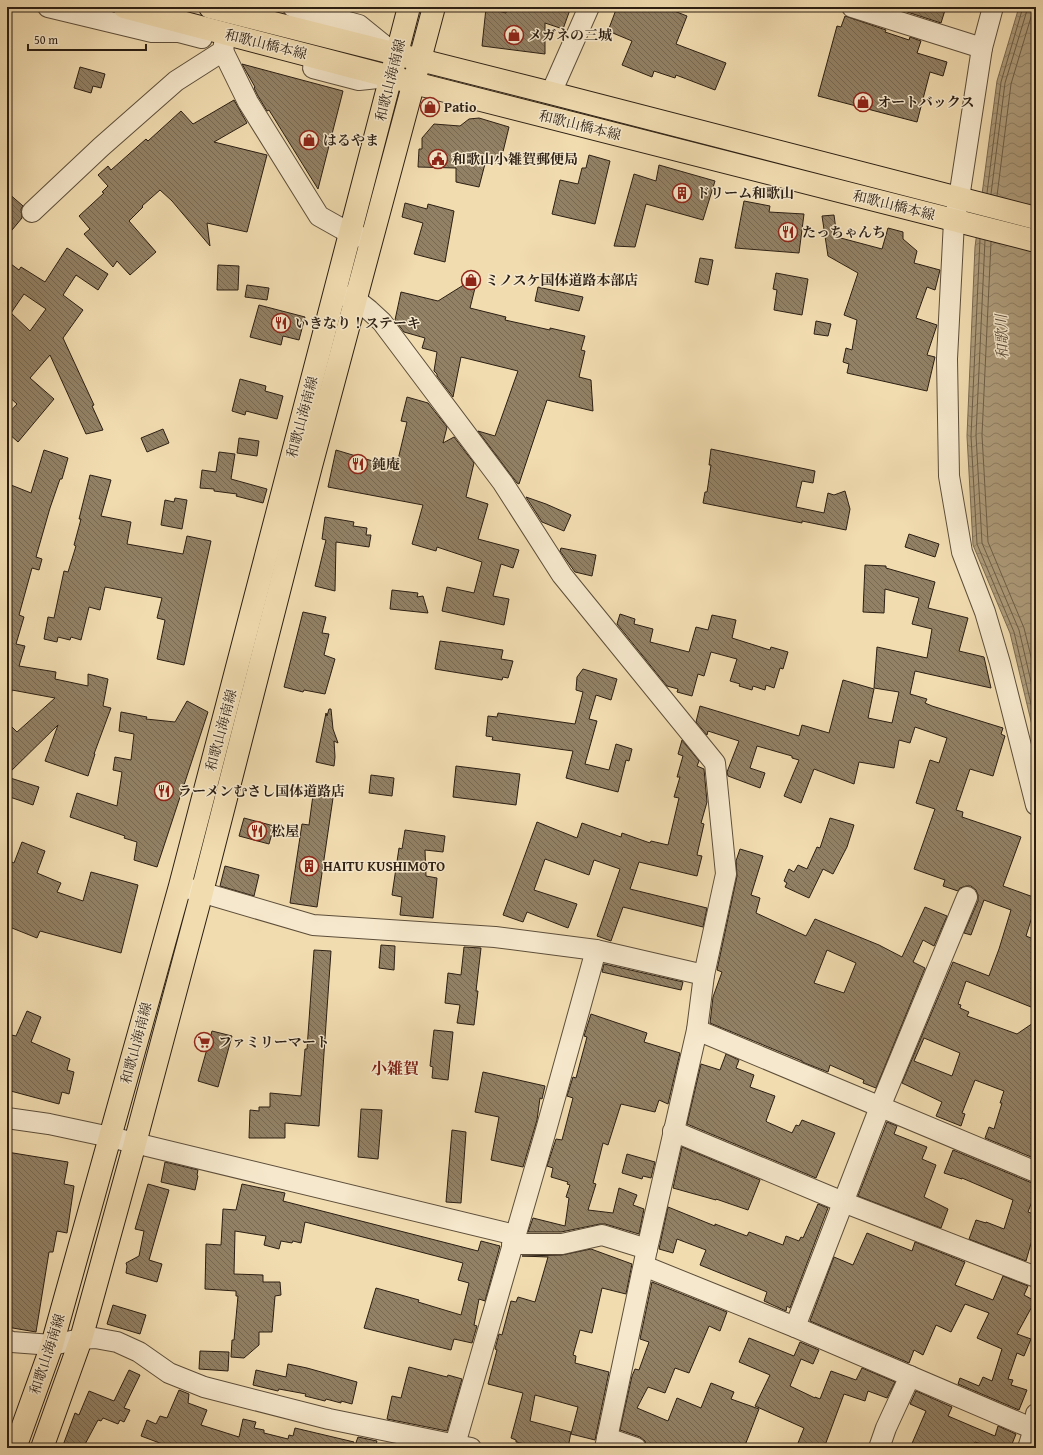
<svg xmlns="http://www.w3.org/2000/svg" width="1043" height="1455" font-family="'Gentium Book Plus','Noto Serif JP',serif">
	<defs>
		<pattern id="water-waves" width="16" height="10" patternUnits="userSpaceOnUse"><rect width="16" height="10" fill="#ae9c7b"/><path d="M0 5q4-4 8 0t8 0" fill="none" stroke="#8e7f64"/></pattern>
		<pattern id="building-back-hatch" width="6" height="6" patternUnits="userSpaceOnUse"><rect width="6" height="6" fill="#928165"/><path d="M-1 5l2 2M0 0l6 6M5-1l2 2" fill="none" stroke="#776952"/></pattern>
	</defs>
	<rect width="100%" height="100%" fill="#f1dcb0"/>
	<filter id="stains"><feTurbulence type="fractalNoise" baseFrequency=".005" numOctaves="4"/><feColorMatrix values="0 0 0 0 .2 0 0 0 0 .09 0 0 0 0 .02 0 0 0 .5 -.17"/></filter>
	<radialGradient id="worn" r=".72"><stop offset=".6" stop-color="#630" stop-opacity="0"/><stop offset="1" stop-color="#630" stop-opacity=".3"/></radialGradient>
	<polygon fill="url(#water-waves)" stroke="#7a6a51" points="1019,7 1036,7 1036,742 1010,633 973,545 967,436 975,247 997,81"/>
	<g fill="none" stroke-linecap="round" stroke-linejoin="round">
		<g stroke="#6d5e47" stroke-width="1">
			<polyline points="987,193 1001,82 1023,7"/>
			<polyline points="991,194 1005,83 1028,7"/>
			<polyline points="997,196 1011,84 1034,7"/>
			<polyline points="980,239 971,436 977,544 1014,632 1036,725"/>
			<polyline points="985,240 976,435 982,543 1019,630 1036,703"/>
			<polyline points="991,242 982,435 988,542 1024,628 1036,677"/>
		</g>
	</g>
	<g fill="url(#building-back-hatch)" stroke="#2c1f13" fill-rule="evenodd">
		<polygon points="507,7 571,7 563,29 545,23 545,54 482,46 486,8 506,13"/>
		<polygon points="617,7 664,7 687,16 676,44 726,63 715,90 676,75 675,78 654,71 652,77 622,65 632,41 608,31"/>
		<polygon points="895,7 946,7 941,23 895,8"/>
		<polygon points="845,16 886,30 885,32 909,40 910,37 921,41 917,53 947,62 943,76 930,72 917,122 818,96 837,26 841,27"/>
		<polygon points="242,64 343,91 318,189 269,110 267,111 258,96 254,88 255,87"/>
		<polygon points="80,67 105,74 101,88 93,86 91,93 74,88"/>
		<polygon points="234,100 247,123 214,142 267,155 247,232 207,223 210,246 172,201 160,190 142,206 143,207 129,221 156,252 130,275 117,261 113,267 84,234 90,229 79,216 104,193 102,192 108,186 98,175 108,166 111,170 146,139 148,141 181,111 193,124"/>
		<polygon points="479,118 509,127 500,164 486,160 479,187 456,182 456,168 418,167 419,149 422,149 422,138 434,124 460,126 469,119"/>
		<polygon points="589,155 610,161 595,224 552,214 560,180 578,184 582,168 586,168"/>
		<polygon points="659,165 715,181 703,220 646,204 635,247 614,246 634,174 656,181"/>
		<polygon points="7,192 23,206 21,209 22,218 7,236"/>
		<polygon points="744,201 770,206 769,212 804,214 799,253 735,248"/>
		<polygon points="405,203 427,209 428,204 454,211 445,262 414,254 423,223 402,217"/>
		<polygon points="834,215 837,237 882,249 888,228 903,232 903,239 917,251 914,263 940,270 935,290 927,287 916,318 937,325 927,355 935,357 927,391 847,373 849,364 843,362 846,348 852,350 857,320 844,315 858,273 828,256 822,216"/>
		<path d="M 67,248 L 108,274 L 98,290 L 76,275 L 63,295 L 83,310 L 63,338 L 94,405 L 92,406 L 103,430 L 86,434 L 50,355 L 30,378 L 54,399 L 18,442 L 7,432 L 7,415 L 17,404 L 7,395 L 7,261 L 19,270 L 21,267 L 45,282 ZM 24,294 L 46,309 L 30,331 L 11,313 Z"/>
		<polygon points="700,258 713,260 708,285 695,282"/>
		<polygon points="218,265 239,266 238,290 217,290"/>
		<polygon points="776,273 808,279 802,315 774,310 777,290 773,289"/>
		<polygon points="478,276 470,308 506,317 505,320 550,330 550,328 585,336 581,350 585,351 579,377 591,380 593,411 547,400 519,484 517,483 478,431 495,436 518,371 461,357 453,397 437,376 437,374 434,371 437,352 422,348 425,338 404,332 395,320 401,292 438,301"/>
		<polygon points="247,285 269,288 267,300 245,297"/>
		<polygon points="538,287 583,297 579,311 535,301"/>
		<polygon points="259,305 305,317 299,340 283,336 281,345 250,337"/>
		<polygon points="816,321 831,324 828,336 814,334"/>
		<polygon points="240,379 266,386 265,391 283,396 277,419 246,411 245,415 232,411"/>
		<polygon points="407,397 428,403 447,427 443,443 454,437 474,463 466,497 488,504 478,539 519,550 513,568 501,564 493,596 509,599 504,625 442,611 447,587 474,593 482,562 437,547 436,551 412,544 423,505 328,487 336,450 396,468 407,422 401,421"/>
		<polygon points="163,429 169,443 147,452 141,438"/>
		<polygon points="239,438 259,441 257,456 237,453"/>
		<polygon points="711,449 815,471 813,483 802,481 796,507 824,513 828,493 834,495 845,491 850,509 846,530 802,521 802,523 703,503 705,492 707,492 711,465 709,465"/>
		<polygon points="44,450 68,458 62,479 60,479 50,508 36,557 42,559 39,570 32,568 19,615 24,617 16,644 25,646 19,666 56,672 55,679 88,686 88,674 108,679 103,706 111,708 94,754 95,754 88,776 45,761 58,725 7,775 7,722 17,732 55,698 12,690 11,696 7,695 7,495 11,485 31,493"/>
		<polygon points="219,452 235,454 231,479 267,489 263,503 236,496 237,494 214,491 214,489 200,488 202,470 216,472"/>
		<polygon points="90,475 111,480 101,516 131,522 127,544 183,554 187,536 211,541 184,665 157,659 165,620 157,618 162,598 105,587 100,610 89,607 81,640 71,637 70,640 58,637 57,642 44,639 48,617 54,618 64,571 68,572 76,546 74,545 81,519 79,519"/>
		<polygon points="526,497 546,504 571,515 564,531 542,522"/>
		<polygon points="175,498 187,500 182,529 161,525 165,500 174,502"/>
		<polygon points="325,517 354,522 353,526 367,528 366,535 371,535 369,547 336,542 335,591 315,586 326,540 322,539"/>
		<polygon points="909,534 939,544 935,557 905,547"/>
		<polygon points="561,548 596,555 592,576 575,572 560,551"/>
		<path d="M 865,565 L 886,566 L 886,568 L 935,582 L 928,608 L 968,618 L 959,651 L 984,657 L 991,688 L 915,671 L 910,694 L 927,699 L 925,703 L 932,706 L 1003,728 L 1001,734 L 1005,736 L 993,776 L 970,769 L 956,810 L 963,812 L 962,817 L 1021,837 L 1003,886 L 1036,898 L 1036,904 L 1026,936 L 1036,940 L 1036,1009 L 966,981 L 958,1004 L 961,1005 L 960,1008 L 969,1012 L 967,1016 L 1017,1034 L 1036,1021 L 1036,1159 L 985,1138 L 989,1127 L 994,1129 L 1002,1103 L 1000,1103 L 1004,1091 L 975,1080 L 962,1113 L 965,1114 L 961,1126 L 936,1116 L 942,1102 L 902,1083 L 953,962 L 989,976 L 999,949 L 1011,910 L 984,900 L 971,935 L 964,933 L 978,901 L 978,895 L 976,890 L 971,886 L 966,886 L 960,888 L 958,891 L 943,886 L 945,880 L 914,869 L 935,809 L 916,803 L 930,760 L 939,763 L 947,738 L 915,727 L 910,743 L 899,740 L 894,768 L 859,762 L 854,784 L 814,769 L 801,803 L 784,796 L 799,760 L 792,758 L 792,756 L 757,746 L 750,768 L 765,773 L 760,788 L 728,776 L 727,772 L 739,741 L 708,731 L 707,735 L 696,722 L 700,706 L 799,736 L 802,725 L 829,733 L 843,680 L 874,689 L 868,718 L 892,723 L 899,692 L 874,688 L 877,647 L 927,658 L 932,629 L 912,624 L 919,598 L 885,589 L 884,613 L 863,612 ZM 924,1038 L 960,1053 L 952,1076 L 914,1061 Z"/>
		<polygon points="392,590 418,593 417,597 423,596 428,613 390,609"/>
		<polygon points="303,612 326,617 322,633 329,634 324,655 335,659 325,694 304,690 303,692 284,687"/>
		<polygon points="620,614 635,619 634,624 653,629 650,642 689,652 696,627 708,630 712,615 736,620 732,638 770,650 771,647 788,652 783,669 780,668 774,688 766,685 765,690 753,686 752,690 739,686 740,684 730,681 737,659 711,652 704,676 698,674 692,696 677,692 678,689 667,686 617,624"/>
		<polygon points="440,641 503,650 501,659 513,661 508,678 503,677 502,680 435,669"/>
		<polygon points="583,669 617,679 611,700 596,695 589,719 597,721 585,764 609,770 616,744 632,749 629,761 626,760 618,792 566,778 573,751 492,740 493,737 486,736 488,716 497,717 498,713 575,724 583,692 576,690 577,677"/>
		<polygon points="187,701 208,712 157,867 134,860 137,842 124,838 125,836 70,817 77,793 117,806 122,772 113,770 115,757 131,760 134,734 119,731 121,712 147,717 146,719 175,722"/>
		<polygon points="329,709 331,709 333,729 338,743 334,741 335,757 334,766 316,762 326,713 327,716"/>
		<polygon points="682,740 699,761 697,766 704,769 707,802 701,823 704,824 697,855 702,856 697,876 639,862 630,889 707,908 703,927 623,907 611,941 597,936 620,869 594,860 589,875 545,859 534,890 577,904 568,928 527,912 523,922 503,915 537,822 577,838 582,823 621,837 622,833 650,843 651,841 668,845 679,798 674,797 680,777 677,777 683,756 678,754"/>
		<polygon points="456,766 520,774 516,805 453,797"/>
		<polygon points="371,775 394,778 392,796 369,793"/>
		<polygon points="7,777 39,787 33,805 7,796"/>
		<polygon points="313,795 333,798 317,907 290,903 302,824 309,825"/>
		<polygon points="244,818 274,826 269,844 239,836"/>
		<polygon points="830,818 854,825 847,847 833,874 823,869 809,898 785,887 787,883 784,881 789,869 794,872 798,865 807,869 817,847 820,848"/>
		<polygon points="405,830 445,836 443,852 425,850 426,876 437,878 433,918 400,915 402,897 392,895 399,848 402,849"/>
		<polygon points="22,842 45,851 37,873 61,883 57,892 83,901 91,872 138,885 121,953 40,931 37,938 7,926 7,860 14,863"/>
		<path d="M 740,849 L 763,856 L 751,895 L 760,898 L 756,913 L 806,936 L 815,919 L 879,945 L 902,957 L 925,907 L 947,916 L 934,946 L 923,940 L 913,962 L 925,968 L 876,1088 L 863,1083 L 864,1080 L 830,1065 L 828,1072 L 802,1062 L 802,1061 L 710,1023 L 713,997 L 722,972 L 717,970 L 737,876 L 736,861 ZM 827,950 L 856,963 L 844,993 L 814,983 Z"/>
		<polygon points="225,866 259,875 254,896 220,886"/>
		<polygon points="381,945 395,946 394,970 379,968"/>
		<polygon points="464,947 481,948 476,991 478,991 474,1025 457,1023 460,1005 445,1003 448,973 461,975"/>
		<polygon points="314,950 331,951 319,1126 285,1123 285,1138 249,1138 250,1110 259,1111 259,1107 270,1107 270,1093 301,1096 305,1049 307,1049"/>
		<polygon points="604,964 683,982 681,990 602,972"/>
		<polygon points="27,1011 41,1017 31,1042 70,1059 67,1070 74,1072 69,1094 62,1092 59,1104 7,1090 7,1034 16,1036"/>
		<polygon points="591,1014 647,1033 644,1042 680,1053 668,1104 659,1100 655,1112 621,1104 608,1145 603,1143 593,1183 596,1184 588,1210 613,1213 619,1188 637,1195 633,1205 644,1209 639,1234 605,1224 600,1224 561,1232 528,1232 533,1218 565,1226 569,1198 566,1197 570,1185 567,1184 568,1182 551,1177 553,1168 547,1166 556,1139 562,1140 573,1098 567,1096 573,1077 576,1078 587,1037 584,1036"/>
		<polygon points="434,1030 453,1032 448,1080 432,1078 433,1067 430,1066"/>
		<polygon points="212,1031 232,1036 218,1087 198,1081"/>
		<polygon points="726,1054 739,1060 736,1068 754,1075 750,1087 775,1096 766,1121 767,1122 792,1133 796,1125 799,1126 802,1120 835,1133 816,1178 687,1124 701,1064 720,1070"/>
		<polygon points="483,1072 545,1086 542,1099 540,1098 537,1120 523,1167 491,1160 499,1117 475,1112"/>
		<polygon points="361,1109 382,1110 378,1159 358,1157"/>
		<polygon points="887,1122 897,1126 894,1134 927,1147 922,1159 936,1165 924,1197 948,1209 941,1228 858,1196"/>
		<polygon points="452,1130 466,1132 461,1203 446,1202"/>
		<polygon points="682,1147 760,1180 748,1210 716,1199 716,1200 673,1188"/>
		<polygon points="953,1150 1032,1183 1036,1183 1036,1191 1028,1212 1036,1215 1036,1226 1026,1261 969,1239 976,1220 986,1223 986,1222 1004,1229 1013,1200 962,1178 962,1179 944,1173"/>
		<polygon points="7,1152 68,1162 64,1184 74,1186 67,1233 57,1231 53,1252 49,1252 36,1332 7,1327"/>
		<polygon points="627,1154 655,1162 651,1178 643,1176 642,1179 622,1173"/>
		<polygon points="165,1162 198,1170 197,1175 198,1176 195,1190 161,1182"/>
		<polygon points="148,1184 169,1190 149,1260 162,1264 157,1282 126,1273 127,1266 126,1263 139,1256 144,1231 135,1229"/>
		<polygon points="242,1184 285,1193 283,1201 478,1251 481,1241 500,1246 485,1301 479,1299 474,1325 477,1326 472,1343 454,1339 451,1350 364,1328 376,1288 419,1300 418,1302 461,1315 469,1283 458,1280 463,1263 305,1222 301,1243 293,1241 292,1243 281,1241 279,1249 264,1245 266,1236 235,1231 234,1274 263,1275 263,1282 280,1282 281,1295 275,1296 272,1332 259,1332 259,1345 244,1358 231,1357 232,1340 234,1340 238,1296 236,1296 236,1291 205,1289 206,1244 221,1245 223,1209 236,1210"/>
		<polygon points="818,1204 828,1208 790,1308 787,1306 786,1311 764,1301 767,1292 700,1265 706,1250 677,1239 673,1253 659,1249 668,1207 715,1226 715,1224 747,1236 749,1232 783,1245 786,1236 799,1241 801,1237 803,1238"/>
		<polygon points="867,1233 912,1251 915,1242 965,1262 955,1285 993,1300 1003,1276 1028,1286 1024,1295 1035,1301 1017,1334 1031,1339 1024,1356 1017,1353 1008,1379 1013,1380 1011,1385 1027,1390 1019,1410 958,1384 960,1378 979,1386 983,1377 992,1381 1002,1349 977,1338 989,1313 965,1304 951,1332 936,1325 923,1355 914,1350 909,1363 810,1321 834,1257 853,1265"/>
		<polygon points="591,1249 632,1264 626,1294 602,1288 592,1333 580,1330 573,1355 576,1356 575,1363 609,1372 595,1440 571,1434 578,1407 535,1395 530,1421 571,1432 568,1448 542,1448 516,1442 516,1440 511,1438 523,1393 488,1384 497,1350 495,1349 499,1334 502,1335 511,1301 516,1302 518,1297 535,1302 548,1257 522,1256 562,1255"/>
		<polygon points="652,1282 727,1312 720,1331 709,1326 689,1373 675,1368 665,1393 648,1387 637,1408 668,1421 677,1398 701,1408 711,1383 734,1392 731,1399 759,1409 744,1448 647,1448 645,1441 640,1437 620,1430 632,1376 635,1369 639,1370 649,1342 640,1339"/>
		<polygon points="113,1305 146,1315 140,1334 107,1324"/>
		<polygon points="749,1338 794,1356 800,1342 819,1350 813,1364 801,1359 790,1386 815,1398 815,1397 820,1399 831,1371 856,1380 862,1368 895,1382 887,1398 868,1391 865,1401 844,1394 824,1448 796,1448 804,1428 755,1406 770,1375 739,1362"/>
		<polygon points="200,1351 229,1352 228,1371 199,1369"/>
		<polygon points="288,1364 307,1368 357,1382 352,1404 341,1401 341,1403 326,1399 325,1401 305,1396 306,1394 279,1389 278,1391 253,1385 256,1370 286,1377"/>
		<polygon points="409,1367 447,1377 448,1375 462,1379 447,1431 387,1419 392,1396 401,1398"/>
		<polygon points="129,1370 140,1375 124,1408 130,1410 124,1422 120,1420 118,1424 103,1418 101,1421 98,1420 83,1448 62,1448 75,1413 79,1415 89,1391 114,1401"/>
		<polygon points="179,1390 189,1394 188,1403 207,1410 201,1425 239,1437 243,1419 256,1422 254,1428 264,1430 264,1433 288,1439 289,1435 293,1436 295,1428 354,1442 353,1448 173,1448 141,1436 147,1420 156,1424 160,1416 167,1418"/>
		<polygon points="916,1391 952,1407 948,1416 995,1436 998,1426 1016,1434 1012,1444 1017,1446 1017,1448 990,1448 991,1447 975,1442 972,1448 910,1448 926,1411 910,1404"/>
		<polygon points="358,1437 377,1441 375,1448 354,1448"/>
	</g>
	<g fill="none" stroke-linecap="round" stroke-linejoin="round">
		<defs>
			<g id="minor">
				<polyline points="48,7 152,32 179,32 202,38"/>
				<polyline points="293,7 359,25 396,55"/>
				<polyline points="852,7 982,48"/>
				<polyline points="993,7 982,48 959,198 954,221 947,359 949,476 962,552 985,612 1000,663 1036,805"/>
				<polyline points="223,51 248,102 319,216 351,234 365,238"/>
				<polyline points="313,68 359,80 387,77"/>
				<polyline points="551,93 589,7"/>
				<polyline points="32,212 101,147 176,81 223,51 224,44"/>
				<polyline points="341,295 355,299 369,310 382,322 503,483 562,575 715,763 726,874 704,975 697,1030 647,1249 605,1448"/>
				<polyline points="180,886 313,925 495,937 596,950 704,975"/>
				<polyline points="697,1030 1036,1172"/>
				<polyline points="7,1118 49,1124 110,1137 515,1235"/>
				<polyline points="673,1131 843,1202 1036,1277"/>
				<polyline points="512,1244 562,1244 602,1235 647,1249"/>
				<polyline points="644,1266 795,1327 1036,1430"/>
				<polyline points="795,1327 880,1107 967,897"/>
				<polyline points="7,1340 12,1342 52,1345 81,1339 95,1338 117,1342 139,1352 169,1373 204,1387 329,1419 471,1448"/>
				<polyline points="607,1438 636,1448"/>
				<polyline points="454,1448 546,1130 596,950"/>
				<polyline points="879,1448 886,1428 910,1376"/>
				<polyline points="1028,1448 1034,1429 1036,1414"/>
			</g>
			<g id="major">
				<polyline points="124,7 414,83 1036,241"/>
				<polyline points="210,7 551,93 1036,218"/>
				<polyline points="15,1448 52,1345 180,886 409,7"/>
				<polyline points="42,1448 81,1339 135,1143 202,892 311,466 434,7"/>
			</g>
		</defs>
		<use href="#minor" stroke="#5d4e3a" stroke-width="22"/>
		<use href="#major" stroke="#2c1f13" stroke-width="24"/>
		<use href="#minor" stroke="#f6e8cc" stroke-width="20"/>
		<use href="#major" stroke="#f1dcb0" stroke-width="22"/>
	</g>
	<defs>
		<symbol id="shop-ring" viewBox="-11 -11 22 22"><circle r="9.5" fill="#f6e8cc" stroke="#8f2418" stroke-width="1.5"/><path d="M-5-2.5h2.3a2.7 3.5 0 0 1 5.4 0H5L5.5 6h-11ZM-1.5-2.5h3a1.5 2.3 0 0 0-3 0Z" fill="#8f2418"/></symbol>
		<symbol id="civic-ring" viewBox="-11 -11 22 22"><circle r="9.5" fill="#f6e8cc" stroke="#8f2418" stroke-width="1.5"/><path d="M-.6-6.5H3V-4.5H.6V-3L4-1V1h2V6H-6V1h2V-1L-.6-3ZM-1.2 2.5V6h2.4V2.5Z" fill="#8f2418"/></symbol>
		<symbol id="building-ring" viewBox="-11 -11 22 22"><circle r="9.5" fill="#f6e8cc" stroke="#8f2418" stroke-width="1.5"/><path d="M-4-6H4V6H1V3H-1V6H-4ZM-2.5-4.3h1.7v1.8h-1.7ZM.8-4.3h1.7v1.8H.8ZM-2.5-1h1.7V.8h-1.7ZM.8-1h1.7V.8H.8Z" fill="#8f2418"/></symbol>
		<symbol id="restaurant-ring" viewBox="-11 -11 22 22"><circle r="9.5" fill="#f6e8cc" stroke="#8f2418" stroke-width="1.5"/><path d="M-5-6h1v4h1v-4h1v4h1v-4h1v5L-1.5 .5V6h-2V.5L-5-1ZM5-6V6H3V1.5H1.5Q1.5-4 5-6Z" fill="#8f2418"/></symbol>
		<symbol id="supermarket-ring" viewBox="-11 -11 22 22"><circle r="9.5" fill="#f6e8cc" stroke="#8f2418" stroke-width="1.5"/><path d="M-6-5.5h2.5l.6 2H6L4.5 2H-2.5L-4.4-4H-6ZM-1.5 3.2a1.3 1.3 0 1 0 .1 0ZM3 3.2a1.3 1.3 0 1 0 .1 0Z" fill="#8f2418"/></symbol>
	</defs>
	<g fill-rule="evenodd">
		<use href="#shop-ring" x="503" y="24" width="22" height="22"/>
		<use href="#shop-ring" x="852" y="91" width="22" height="22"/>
		<use href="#shop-ring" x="419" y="96" width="22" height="22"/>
		<use href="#shop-ring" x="298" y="129" width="22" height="22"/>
		<use href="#civic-ring" x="427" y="148" width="22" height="22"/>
		<use href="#building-ring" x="671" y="182" width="22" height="22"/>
		<use href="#restaurant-ring" x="777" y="221" width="22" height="22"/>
		<use href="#shop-ring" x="460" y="269" width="22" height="22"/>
		<use href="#restaurant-ring" x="270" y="312" width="22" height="22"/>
		<use href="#restaurant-ring" x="347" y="453" width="22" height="22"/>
		<use href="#restaurant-ring" x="153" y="780" width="22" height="22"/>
		<use href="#restaurant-ring" x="246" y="820" width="22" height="22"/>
		<use href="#building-ring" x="298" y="855" width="22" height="22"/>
		<use href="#supermarket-ring" x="193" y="1031" width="22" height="22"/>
	</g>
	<g text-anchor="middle" stroke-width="3" stroke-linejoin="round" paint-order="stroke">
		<g font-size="14" font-weight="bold" fill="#2c1f13" stroke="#f6e8cc" text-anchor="start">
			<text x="528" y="40">メガネの三城</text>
			<text x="877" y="107">オートバックス</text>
			<text x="444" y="112">Patio</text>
			<text x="323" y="145">はるやま</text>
			<text x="452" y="164">和歌山小雑賀郵便局</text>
			<text x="696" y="198">ドリーム和歌山</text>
			<text x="802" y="237">たっちゃんち</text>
			<text x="485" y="285">ミノスケ国体道路本部店</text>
			<text x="295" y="328">いきなり！ステーキ</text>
			<text x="372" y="469">鈍庵</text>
			<text x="178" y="796">ラーメンむさし国体道路店</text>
			<text x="271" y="836">松屋</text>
			<text x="323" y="871">HAITU KUSHIMOTO</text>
			<text x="218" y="1047">ファミリーマート</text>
		</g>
		<g font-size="14" fill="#2c1f13" stroke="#f6e8cc">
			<text transform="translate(266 44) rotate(14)" y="5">和歌山橋本線</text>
			<text transform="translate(390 80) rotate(-76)" y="5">和歌山海南線</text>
			<text transform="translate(580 125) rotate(14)" y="5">和歌山橋本線</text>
			<text transform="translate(894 205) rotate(14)" y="5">和歌山橋本線</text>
			<text transform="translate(302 417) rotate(-75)" y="5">和歌山海南線</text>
			<text transform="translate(221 730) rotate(-75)" y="5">和歌山海南線</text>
			<text transform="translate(136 1043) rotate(-75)" y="5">和歌山海南線</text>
			<text transform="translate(47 1354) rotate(-72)" y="5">和歌山海南線</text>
		</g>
		<g font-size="15" font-style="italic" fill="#5a4b37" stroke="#f6e8cc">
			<text transform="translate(1002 337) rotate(-92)" y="5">和歌川</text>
		</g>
		<g font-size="16" font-weight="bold" fill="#7a1f14" stroke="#f6e8cc">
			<text x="395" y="1074">小雑賀</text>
		</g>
	</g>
	<rect width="1043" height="1455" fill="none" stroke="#f1dcb0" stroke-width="24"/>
	<rect x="8" y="8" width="1027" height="1439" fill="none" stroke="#2c1f13" stroke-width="2"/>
	<rect x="12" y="12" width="1019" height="1431" fill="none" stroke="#2c1f13"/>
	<path d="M28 44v6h118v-6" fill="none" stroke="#2c1f13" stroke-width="2"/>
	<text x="34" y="44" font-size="12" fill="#2c1f13" stroke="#f6e8cc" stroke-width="3" paint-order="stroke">50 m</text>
	<rect width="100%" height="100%" filter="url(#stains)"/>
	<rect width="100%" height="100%" fill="url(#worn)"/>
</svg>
